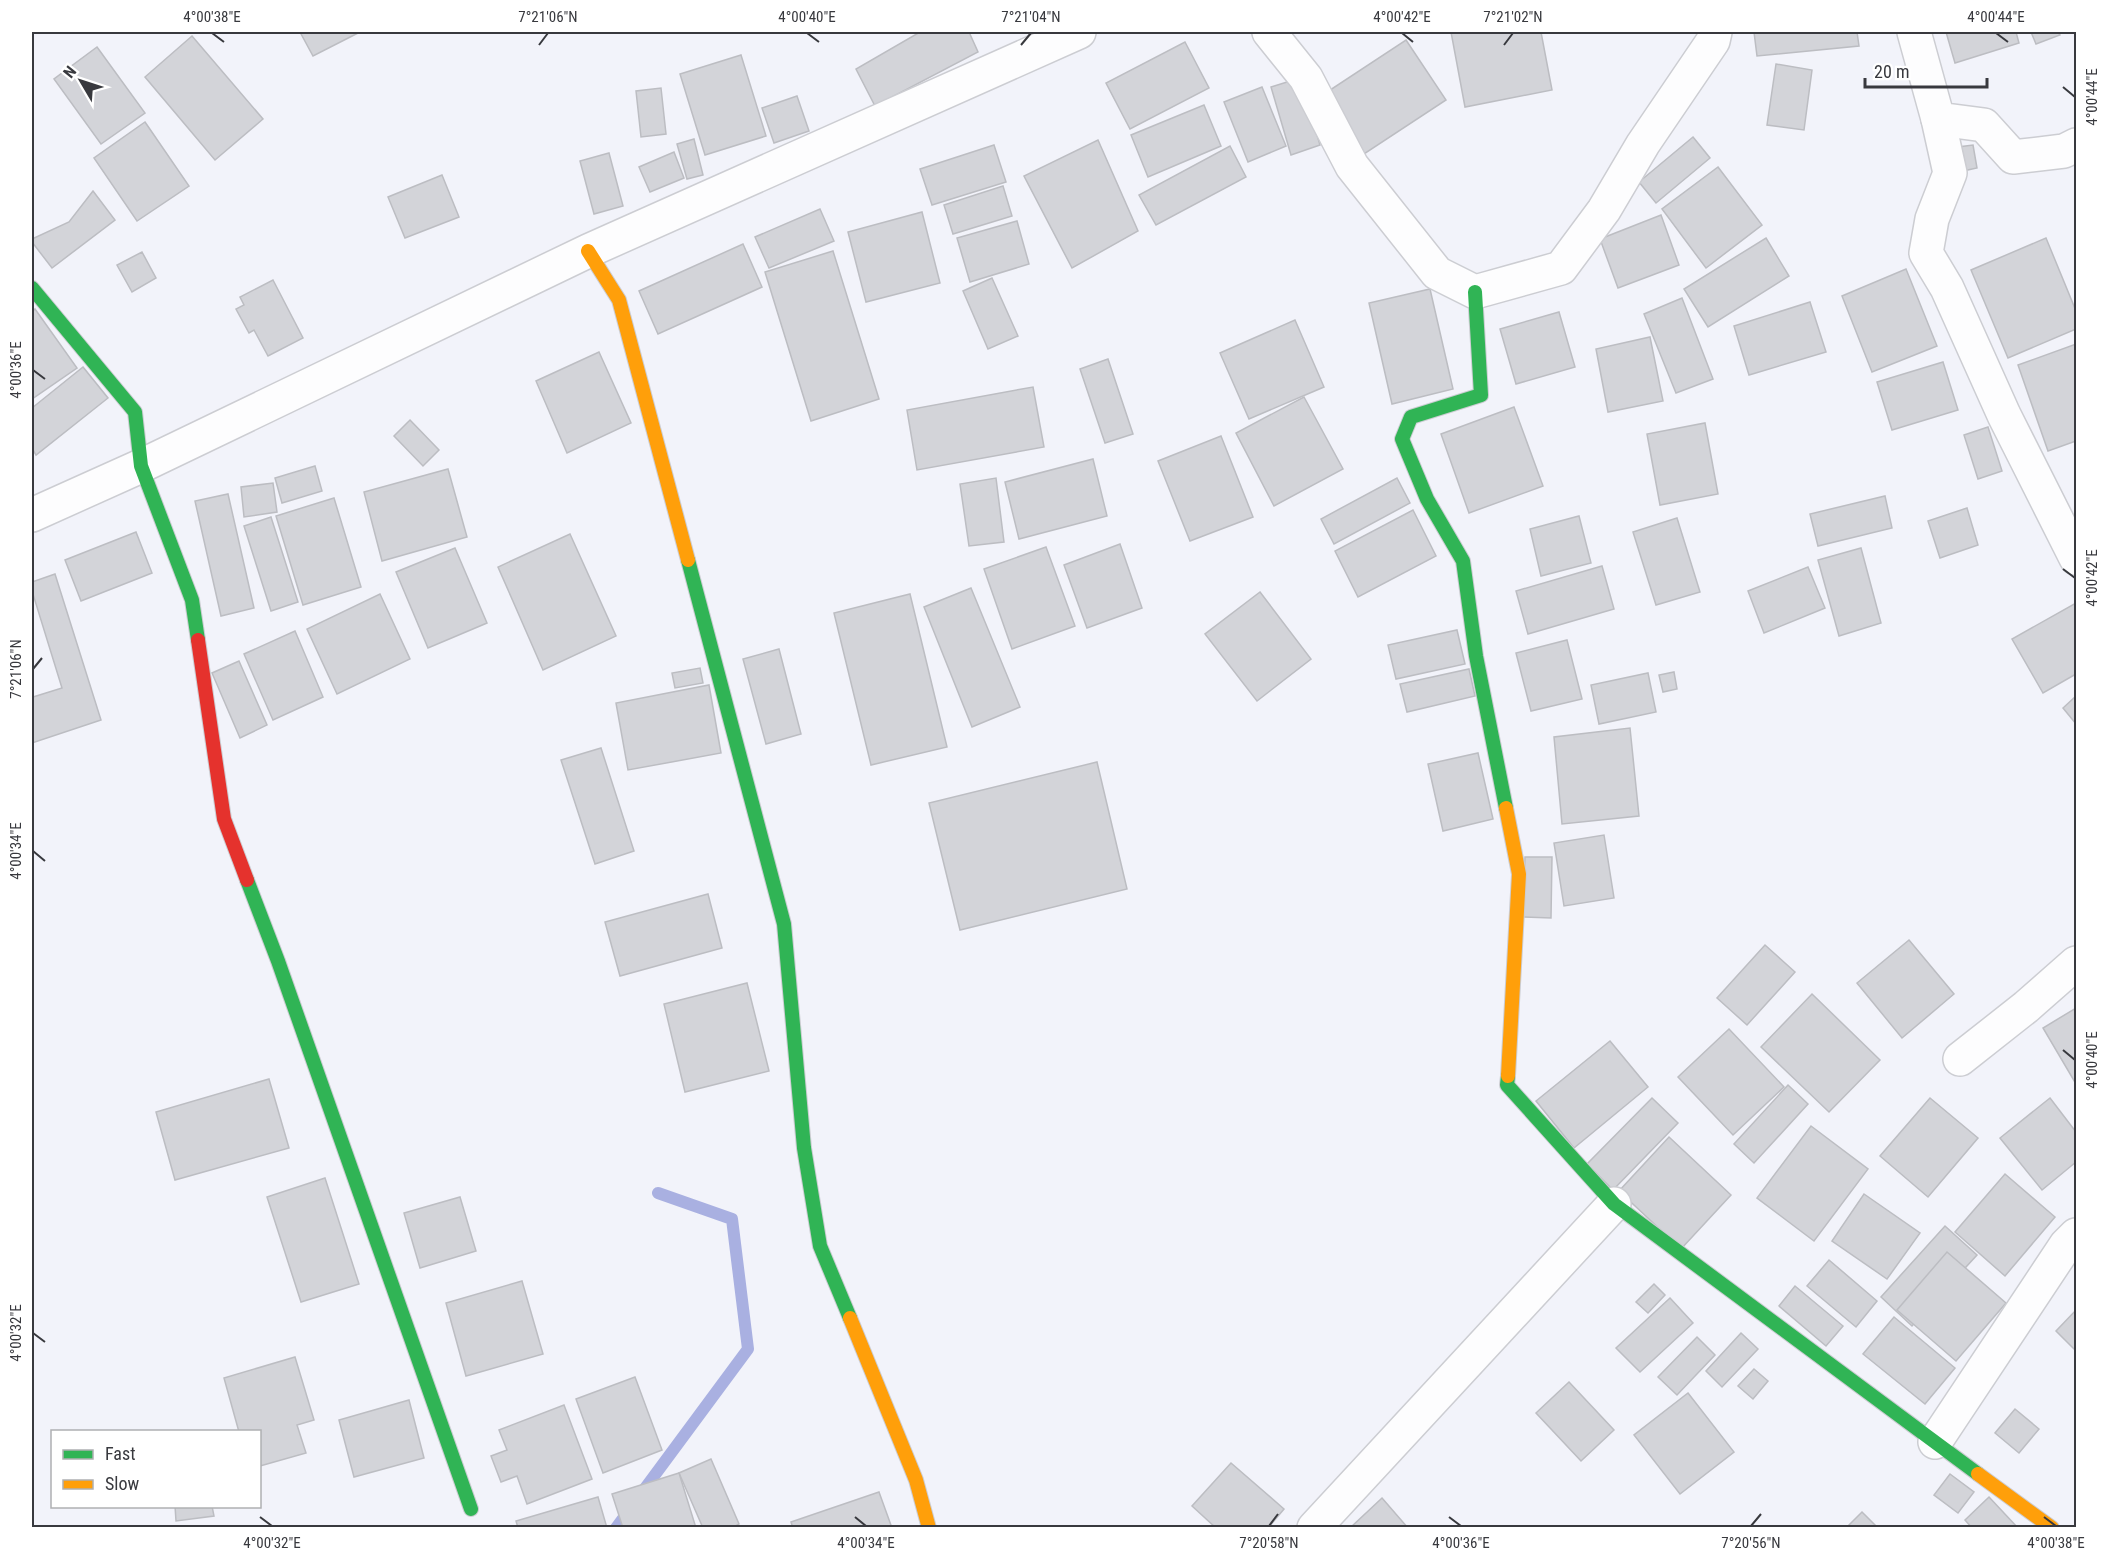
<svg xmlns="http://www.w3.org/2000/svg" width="2108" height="1559" font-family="'Roboto Condensed',sans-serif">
	<rect width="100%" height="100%" fill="#f2f3fa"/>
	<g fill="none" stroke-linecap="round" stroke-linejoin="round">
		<g stroke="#a9b0e1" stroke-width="12">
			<polyline points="640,1495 748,1349 732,1219 658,1193"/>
			<polyline points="616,1528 630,1509"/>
		</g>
	</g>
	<g fill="#d3d4d9" stroke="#bcbdc2" stroke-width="1.5">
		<polygon points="300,32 360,32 313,56"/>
		<polygon points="920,32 969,32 978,52 875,106 856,69"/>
		<polygon points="1451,32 1541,32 1552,90 1465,107"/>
		<polygon points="1754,32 1857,32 1859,46 1757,56"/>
		<polygon points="1946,32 2016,32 2019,43 1955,63"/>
		<polygon points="2031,32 2058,32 2060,35 2036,44"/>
		<polygon points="192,36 263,119 215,160 145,77"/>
		<polygon points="1406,40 1446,100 1364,154 1324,94"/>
		<polygon points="1185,42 1209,88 1130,129 1106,83"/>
		<polygon points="97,47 145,113 101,144 54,79"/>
		<polygon points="741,55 766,136 705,155 680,74"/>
		<polygon points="1776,64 1812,70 1804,130 1767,125"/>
		<polygon points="1300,78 1320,145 1291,155 1271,87"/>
		<polygon points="1262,87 1286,146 1248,162 1224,102"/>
		<polygon points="661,88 666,134 641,137 636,91"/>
		<polygon points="797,96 809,131 774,143 762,108"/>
		<polygon points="1204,105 1221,146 1148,177 1131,135"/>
		<polygon points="145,122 189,186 137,221 94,158"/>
		<polygon points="1693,137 1710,158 1656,203 1639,182"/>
		<polygon points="694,139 703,175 687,179 677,144"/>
		<polygon points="1098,140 1138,231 1072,268 1024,176"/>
		<polygon points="994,145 1006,182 932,205 920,169"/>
		<polygon points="1973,145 1977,168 1963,171 1958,147"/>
		<polygon points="1230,146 1246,177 1156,225 1139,195"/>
		<polygon points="674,152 684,178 650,192 639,167"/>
		<polygon points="609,153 623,206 594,214 580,161"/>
		<polygon points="1718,167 1762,225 1706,268 1662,209"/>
		<polygon points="442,175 459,217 405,238 388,197"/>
		<polygon points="1003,186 1012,216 953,234 944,205"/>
		<polygon points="93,191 115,220 52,268 32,242 32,239 69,222"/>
		<polygon points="820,209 834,241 769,268 755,237"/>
		<polygon points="922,212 940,283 866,302 848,232"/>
		<polygon points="1661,215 1679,265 1618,288 1600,239"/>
		<polygon points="1017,221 1029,264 970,282 957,238"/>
		<polygon points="1766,238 1789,276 1708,327 1684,289"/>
		<polygon points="2046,238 2076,311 2076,329 2008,358 1971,270"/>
		<polygon points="743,244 762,287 658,334 639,291"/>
		<polygon points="833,251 879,399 811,421 765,272"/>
		<polygon points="142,252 156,278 132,292 117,265"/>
		<polygon points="1906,269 1937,346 1872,372 1842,296"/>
		<polygon points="992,278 1018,336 988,349 963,291"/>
		<polygon points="273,280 303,338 268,356 254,330 249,333 236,309 244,305 240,297"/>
		<polygon points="1430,289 1453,389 1392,404 1369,303"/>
		<polygon points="1682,298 1713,379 1676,393 1644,314"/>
		<polygon points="1810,302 1826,352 1749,375 1734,326"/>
		<polygon points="35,309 77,368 32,399 32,312"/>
		<polygon points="1559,312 1575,367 1516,384 1500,329"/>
		<polygon points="1295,320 1324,387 1249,419 1220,353"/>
		<polygon points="1650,337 1663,401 1608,412 1596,349"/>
		<polygon points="2076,344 2076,441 2048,451 2018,365"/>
		<polygon points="599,352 631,423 567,453 536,381"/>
		<polygon points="1108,359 1133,434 1105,443 1080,369"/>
		<polygon points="1943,362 1958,410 1892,430 1877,382"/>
		<polygon points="83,367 108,398 36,455 32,448 32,408"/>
		<polygon points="1033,387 1044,447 917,470 907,410"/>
		<polygon points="1304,397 1343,469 1274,506 1236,433"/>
		<polygon points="1514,407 1543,486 1469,513 1441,434"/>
		<polygon points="410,420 439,450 423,466 394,436"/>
		<polygon points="1705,423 1718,494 1660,505 1647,434"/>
		<polygon points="1988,427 2002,471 1978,479 1964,435"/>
		<polygon points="1221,436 1253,517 1190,541 1158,461"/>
		<polygon points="1093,459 1107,516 1019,539 1005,482"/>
		<polygon points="315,466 322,491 282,503 275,478"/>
		<polygon points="448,469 467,537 382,561 364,492"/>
		<polygon points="996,478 1004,542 969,546 960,484"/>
		<polygon points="1397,478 1410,503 1334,544 1321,519"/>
		<polygon points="273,483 277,512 244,517 241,487"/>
		<polygon points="228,494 254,608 221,616 195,501"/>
		<polygon points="1885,496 1892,528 1818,546 1810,514"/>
		<polygon points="334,498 361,587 303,605 276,516"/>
		<polygon points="1967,508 1978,545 1940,558 1928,521"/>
		<polygon points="1413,510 1436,556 1358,597 1335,551"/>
		<polygon points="1579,516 1591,563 1541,576 1530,529"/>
		<polygon points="271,517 298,602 271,611 244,526"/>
		<polygon points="1677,518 1700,592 1656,605 1633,532"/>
		<polygon points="136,532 152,573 81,601 65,560"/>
		<polygon points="570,534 616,636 543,670 498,567"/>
		<polygon points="1120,544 1142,608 1087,628 1064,565"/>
		<polygon points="1046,547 1075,626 1012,649 984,569"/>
		<polygon points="455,548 487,623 428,648 396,572"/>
		<polygon points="1861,548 1881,623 1839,636 1818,560"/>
		<polygon points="1602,566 1614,609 1528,634 1516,591"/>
		<polygon points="1808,567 1825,608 1764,633 1748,591"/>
		<polygon points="55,574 101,720 32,743 32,693 33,697 62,688 32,591 32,582"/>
		<polygon points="971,588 1020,707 972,727 924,607"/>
		<polygon points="1260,592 1311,659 1257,701 1205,634"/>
		<polygon points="380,594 410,659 337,694 307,629"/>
		<polygon points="910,594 947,747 871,765 834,613"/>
		<polygon points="2076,603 2076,674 2043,693 2012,639"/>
		<polygon points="1457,630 1465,664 1396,679 1388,645"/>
		<polygon points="295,631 323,697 273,720 244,654"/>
		<polygon points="1567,640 1582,699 1531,711 1516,653"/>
		<polygon points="779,649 801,734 766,744 743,659"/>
		<polygon points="239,661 267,725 240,738 212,673"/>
		<polygon points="700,668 703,683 675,688 672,673"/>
		<polygon points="1469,669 1475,696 1407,712 1400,684"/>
		<polygon points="1674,672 1677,689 1663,692 1659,675"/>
		<polygon points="1648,673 1656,712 1599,724 1591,685"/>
		<polygon points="709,685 721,753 628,770 616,703"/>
		<polygon points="2076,696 2076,724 2063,708"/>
		<polygon points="1630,728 1639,816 1562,824 1554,737"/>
		<polygon points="601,748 634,851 595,864 561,760"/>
		<polygon points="1478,753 1493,819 1443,831 1428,764"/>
		<polygon points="1097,762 1127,889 960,930 929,803"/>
		<polygon points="1604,835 1614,898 1564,906 1554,843"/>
		<polygon points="1525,857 1552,857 1551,918 1523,917"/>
		<polygon points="708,894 722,948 620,976 605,922"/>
		<polygon points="1909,940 1954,994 1902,1038 1857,983"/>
		<polygon points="1765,945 1795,972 1747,1025 1717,998"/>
		<polygon points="747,983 769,1071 685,1092 664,1004"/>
		<polygon points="1812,994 1880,1060 1829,1112 1761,1047"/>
		<polygon points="2076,1008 2076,1084 2043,1028"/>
		<polygon points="1729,1029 1784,1087 1733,1135 1678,1077"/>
		<polygon points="1610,1041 1648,1087 1574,1148 1536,1101"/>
		<polygon points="269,1079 289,1148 175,1180 156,1112"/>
		<polygon points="1788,1085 1808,1104 1754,1163 1734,1144"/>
		<polygon points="1652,1098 1678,1123 1613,1190 1587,1164"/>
		<polygon points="1930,1098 1978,1138 1928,1197 1880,1156"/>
		<polygon points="2050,1098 2076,1132 2076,1162 2042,1190 2000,1138"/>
		<polygon points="1811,1126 1868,1169 1814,1241 1757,1198"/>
		<polygon points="1669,1137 1731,1195 1681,1249 1619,1191"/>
		<polygon points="2005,1174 2055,1217 2005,1276 1955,1232"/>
		<polygon points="325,1178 359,1284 301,1302 267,1197"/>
		<polygon points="1864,1194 1920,1233 1887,1279 1832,1241"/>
		<polygon points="460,1197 476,1251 420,1268 404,1213"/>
		<polygon points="1945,1226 1977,1255 1912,1326 1881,1297"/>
		<polygon points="1947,1252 2006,1303 1956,1361 1897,1310"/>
		<polygon points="1829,1260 1877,1301 1856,1327 1807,1286"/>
		<polygon points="522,1281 543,1354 466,1376 446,1303"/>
		<polygon points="1654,1284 1665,1295 1648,1313 1636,1302"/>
		<polygon points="1795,1286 1843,1326 1826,1346 1779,1306"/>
		<polygon points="1670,1298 1693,1323 1640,1372 1616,1348"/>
		<polygon points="2076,1310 2076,1351 2056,1331"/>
		<polygon points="1894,1317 1955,1368 1925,1404 1863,1354"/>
		<polygon points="1741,1333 1758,1349 1722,1387 1706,1371"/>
		<polygon points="1697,1337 1715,1355 1677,1395 1658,1377"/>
		<polygon points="295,1357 314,1420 297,1425 306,1453 260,1466 260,1432 239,1432 224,1378"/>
		<polygon points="1754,1369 1768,1381 1753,1399 1738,1386"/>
		<polygon points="635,1377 662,1450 603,1473 576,1399"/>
		<polygon points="1569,1382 1614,1430 1581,1461 1536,1413"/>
		<polygon points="1688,1393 1734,1452 1680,1494 1634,1435"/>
		<polygon points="409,1400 424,1458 354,1477 339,1420"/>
		<polygon points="564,1405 592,1479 527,1504 517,1476 501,1482 491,1456 507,1450 499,1430"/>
		<polygon points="2015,1409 2039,1429 2019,1453 1995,1433"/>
		<polygon points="711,1459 739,1524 732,1528 703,1528 679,1473"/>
		<polygon points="1231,1463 1284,1509 1268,1528 1216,1528 1192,1506"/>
		<polygon points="679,1473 696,1528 623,1528 612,1494"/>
		<polygon points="1950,1474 1974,1492 1958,1513 1934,1495"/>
		<polygon points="879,1492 892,1528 793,1528 791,1522"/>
		<polygon points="598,1497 607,1528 518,1528 516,1521"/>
		<polygon points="1989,1497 2018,1528 1972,1528 1965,1520"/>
		<polygon points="1382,1498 1408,1528 1350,1528"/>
		<polygon points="175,1506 212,1506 214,1516 176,1521"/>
		<polygon points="1862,1512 1878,1528 1846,1528"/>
	</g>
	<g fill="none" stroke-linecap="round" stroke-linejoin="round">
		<defs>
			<g id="street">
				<polyline points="1269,32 1306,78 1352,166 1437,273 1475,292 1561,268 1604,210 1643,144 1713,41 1715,32"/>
				<polyline points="1914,32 1938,119 1984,125 2013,157 2064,151 2076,145"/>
				<polyline points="1938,119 1950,173 1932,219 1926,253 1947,288 2004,415 2076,558"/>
				<polyline points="32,515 141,466 588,251 1079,32"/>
				<polyline points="1960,1059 2026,1007 2076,963"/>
				<polyline points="1935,1442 2066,1245 2076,1235"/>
				<polyline points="1314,1528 1614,1204"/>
			</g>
			<g id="fast">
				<polyline points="32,288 135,412 141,466 192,600 198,640"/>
				<polyline points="1475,292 1481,395 1411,417 1402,439 1427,499 1463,561 1476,656 1506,808"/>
				<polyline points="688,560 784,924 804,1148 820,1246 850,1318"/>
				<polyline points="247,880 278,961 471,1509"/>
				<polyline points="1508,1076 1507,1085 1614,1204 1978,1474"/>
			</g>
			<g id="slow">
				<polyline points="588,251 619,300 688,560"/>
				<polyline points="1506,808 1519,874 1508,1076"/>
				<polyline points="850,1318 916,1480 929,1528"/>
				<polyline points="1978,1474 2052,1528"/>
			</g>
			<polyline id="jam" points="198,640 224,819 247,880"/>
		</defs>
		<use href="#street" stroke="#cccdd2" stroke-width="36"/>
		<use href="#fast" stroke="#cccdd2" stroke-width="16"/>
		<use href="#slow" stroke="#cccdd2" stroke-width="16"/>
		<use href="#jam" stroke="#cccdd2" stroke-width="16"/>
		<use href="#street" stroke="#fdfdfe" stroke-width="33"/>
		<use href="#fast" stroke="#30b455" stroke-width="14"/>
		<use href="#slow" stroke="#ff9f0a" stroke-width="14"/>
		<use href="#jam" stroke="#e5322d" stroke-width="14"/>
	</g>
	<path fill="none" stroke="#38393e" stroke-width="2" d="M 212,33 L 224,42M 807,33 L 819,42M 1402,33 L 1413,42M 1996,33 L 2008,42M 539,45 L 548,33M 1021,45 L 1031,33M 1504,45 L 1513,33M 2063,87 L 2075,97M 33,370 L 45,379M 2063,569 L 2075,578M 33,669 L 42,658M 33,851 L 45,861M 2063,1050 L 2075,1060M 33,1333 L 45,1342M 260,1517 L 272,1526M 855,1517 L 866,1526M 1449,1517 L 1461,1526M 2044,1517 L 2056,1526M 1269,1526 L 1278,1514M 1751,1526 L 1761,1514"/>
	<rect width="2108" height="1559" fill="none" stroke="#ffffff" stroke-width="66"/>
	<rect x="51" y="1430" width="210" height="78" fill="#ffffff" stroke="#afb0b2" stroke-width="1.5"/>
	<rect x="63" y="1450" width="30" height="9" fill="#30b455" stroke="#afb0b2" stroke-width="1.5"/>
	<text x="105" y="1460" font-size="18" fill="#38393e">Fast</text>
	<rect x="63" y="1480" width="30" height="9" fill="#ff9f0a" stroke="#afb0b2" stroke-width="1.5"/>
	<text x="105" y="1490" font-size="18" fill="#38393e">Slow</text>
	<g transform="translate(81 81) rotate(309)" stroke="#ffffff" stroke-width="4.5" paint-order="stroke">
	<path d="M0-4.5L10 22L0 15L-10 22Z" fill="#38393e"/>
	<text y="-9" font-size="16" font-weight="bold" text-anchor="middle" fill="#38393e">N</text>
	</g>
	<path d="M1865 78v9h122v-9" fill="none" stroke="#38393e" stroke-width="3"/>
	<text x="1874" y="78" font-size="18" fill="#38393e" stroke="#ffffff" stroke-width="4.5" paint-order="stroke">20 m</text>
	<rect x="33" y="33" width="2042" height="1493" fill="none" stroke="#38393e" stroke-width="2"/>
	<g font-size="15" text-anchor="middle" fill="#38393e">
		<text x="212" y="22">4°00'38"E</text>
		<text x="548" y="22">7°21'06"N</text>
		<text x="807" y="22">4°00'40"E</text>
		<text x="1031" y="22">7°21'04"N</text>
		<text x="1402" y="22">4°00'42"E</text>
		<text x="1513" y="22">7°21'02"N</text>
		<text x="1996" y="22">4°00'44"E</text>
		<text transform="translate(2092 97) rotate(-90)" y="5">4°00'44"E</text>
		<text transform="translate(16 370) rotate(-90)" y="5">4°00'36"E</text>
		<text transform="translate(2092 578) rotate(-90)" y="5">4°00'42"E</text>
		<text transform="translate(16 669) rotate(-90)" y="5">7°21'06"N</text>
		<text transform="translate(16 851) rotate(-90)" y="5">4°00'34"E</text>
		<text transform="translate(2092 1060) rotate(-90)" y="5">4°00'40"E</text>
		<text transform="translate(16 1333) rotate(-90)" y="5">4°00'32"E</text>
		<text x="272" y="1548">4°00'32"E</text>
		<text x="866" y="1548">4°00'34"E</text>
		<text x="1269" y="1548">7°20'58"N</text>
		<text x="1461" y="1548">4°00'36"E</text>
		<text x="1751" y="1548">7°20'56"N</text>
		<text x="2056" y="1548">4°00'38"E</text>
	</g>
</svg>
